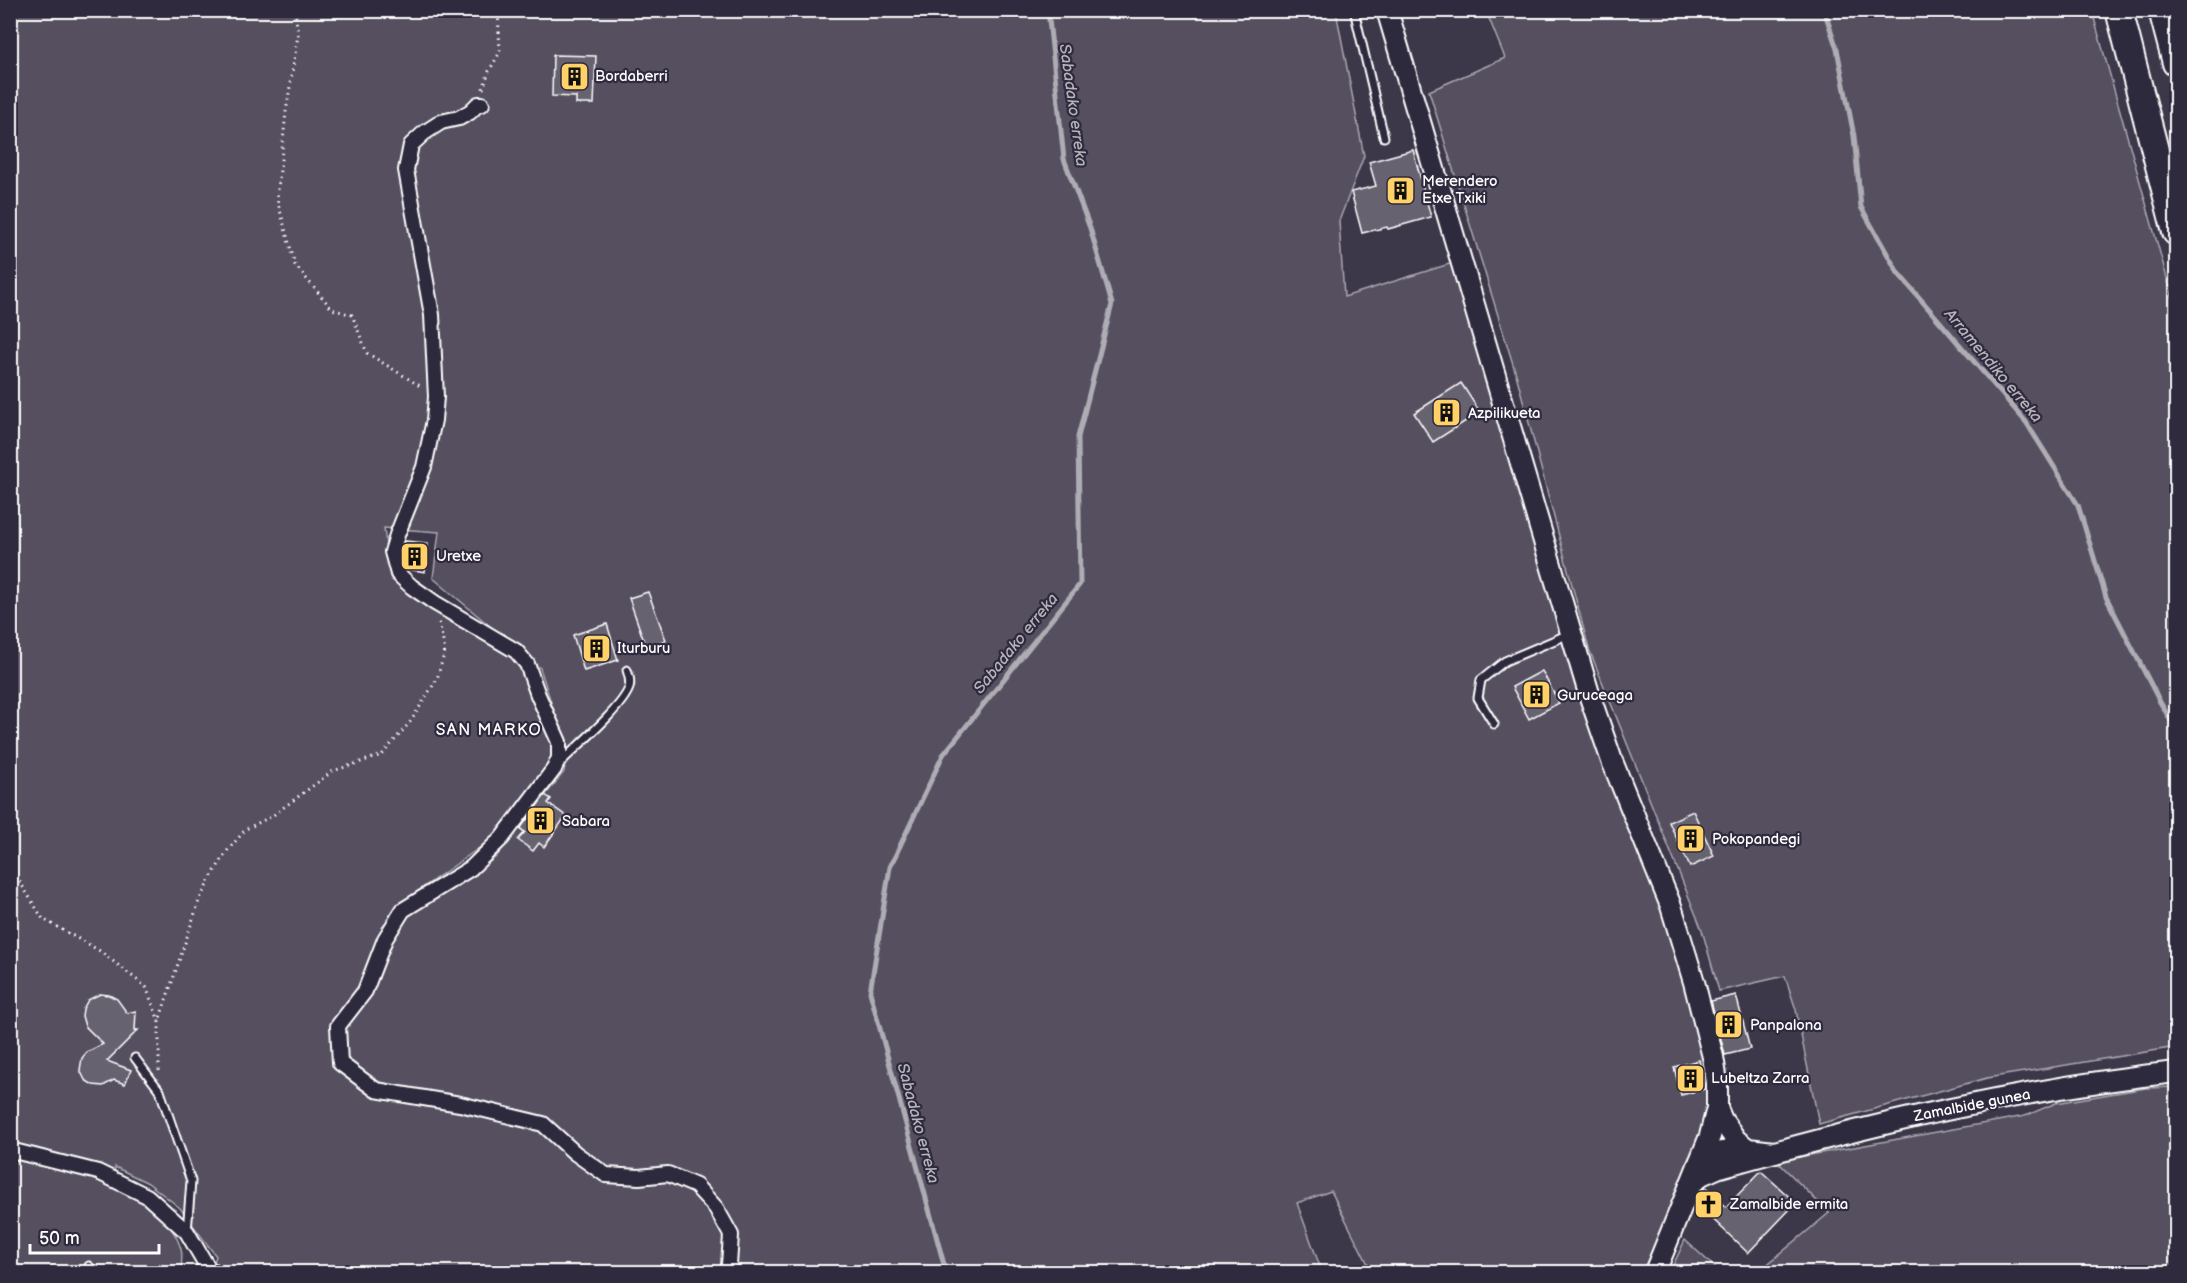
<svg xmlns="http://www.w3.org/2000/svg" width="2187" height="1283" font-family="'Balsamiq Sans',sans-serif">
	<rect width="100%" height="100%" fill="#3c3749"/>
	<filter id="ink" filterUnits="userSpaceOnUse"><feTurbulence type="fractalNoise" baseFrequency=".0167" numOctaves="2"/><feDisplacementMap in="SourceGraphic" scale="12" xChannelSelector="R" yChannelSelector="G"/><feConvolveMatrix kernelMatrix="1 2 1 2 8 2 1 2 1" color-interpolation-filters="sRGB"/></filter>
	<g filter="url(#ink)">
		<g fill="#555060" stroke="#aaa8b0" stroke-width="1.5" fill-rule="evenodd">
			<path d="M 10,11 L 1336,11 L 1364,156 L 1339,221 L 1344,297 L 1459,261 L 1568,660 L 1607,769 L 1684,960 L 1711,1098 L 1694,1160 L 1642,1272 L 1372,1272 L 1331,1191 L 1297,1203 L 1322,1272 L 211,1272 L 216,1256 L 180,1208 L 148,1183 L 115,1167 L 113,1186 C 142,1200 171,1216 181,1249 C 183,1256 181,1265 181,1272 L 11,1272 ZM 384,528 L 439,532 L 433,578 L 540,668 L 567,752 L 564,772 L 496,857 L 461,884 L 435,894 L 403,916 L 408,898 L 489,841 L 535,789 L 550,765 L 552,745 L 520,661 L 478,631 L 460,626 L 435,603 L 390,577 Z"/>
			<polygon points="1486,11 2092,11 2176,310 2176,1047 1987,1078 1819,1124 1796,1010 1785,976 1719,991 1702,930 1589,649 1516,374 1429,91 1505,58"/>
			<polygon points="2176,1087 2176,1272 1758,1272 1829,1213 1777,1161 2025,1116 2056,1103 2146,1088"/>
			<polygon points="1685,1240 1720,1272 1670,1272"/>
		</g>
		<g fill="none" stroke-linecap="round" stroke-linejoin="round">
			<g stroke="#afadb4" stroke-width="5">
				<polyline points="1824,10 1837,49 1854,136 1861,207 1898,273 2026,422 2078,505 2106,597 2160,702 2176,729"/>
				<polyline points="946,1272 870,992 890,867 943,755 1080,584 1078,437 1112,304 1090,228 1064,159 1048,10"/>
			</g>
		</g>
		<g fill="#666270" stroke="#fff" stroke-width="1.5">
			<polygon points="553,55 596,56 594,104 576,104 576,97 552,96"/>
			<polygon points="1413,150 1431,217 1388,229 1387,227 1362,233 1351,192 1376,186 1369,162"/>
			<polygon points="1461,383 1480,412 1433,442 1414,413"/>
			<polygon points="405,541 428,543 425,572 406,569 402,556"/>
			<polygon points="648,592 666,640 646,647 629,598"/>
			<polygon points="607,624 618,660 584,671 573,635"/>
			<polygon points="1542,671 1559,703 1529,719 1512,687"/>
			<polygon points="545,795 551,799 548,803 566,816 544,847 539,843 533,851 518,840 525,832 520,829"/>
			<polygon points="1693,811 1714,856 1690,867 1669,822"/>
			<polygon points="100,994 109,995 117,999 127,1013 136,1011 135,1030 138,1030 107,1061 131,1070 125,1084 114,1080 103,1086 93,1085 85,1080 80,1070 82,1058 87,1052 103,1044 85,1026 82,1016 83,1009 88,1000"/>
			<polygon points="1736,995 1750,1049 1725,1055 1711,1001"/>
			<polygon points="1699,1060 1705,1089 1681,1095 1674,1067"/>
			<polygon points="1761,1171 1796,1203 1748,1253 1696,1203 1700,1193 1705,1187 1726,1207"/>
		</g>
		<g fill="none" stroke-linecap="round" stroke-linejoin="round">
			<defs>
				<g id="lane">
					<polyline points="1354,10 1384,137"/>
					<polyline points="1494,724 1478,698 1481,680 1505,661 1569,634"/>
					<path d="M 561,762 C 577,746 622,708 629,688 C 631,681 629,677 627,670"/>
					<polyline points="135,1058 160,1091 191,1181 187,1232"/>
					<polyline points="88,1272 89,1266"/>
				</g>
				<g id="street">
					<polyline points="482,104 478,104 470,112 459,118 441,122 424,133 411,145 406,170 432,315 436,397 434,420 424,467 397,535 392,552 398,574 412,587 435,603 516,651 527,664 538,695 559,742 559,758 554,769 502,838 471,868 403,910 385,939 365,991 338,1026 340,1063 376,1090 460,1104 543,1124 575,1153 606,1175 639,1177 668,1174 696,1186 716,1208 731,1235 729,1265 727,1272"/>
					<polyline points="10,1150 98,1172 147,1196 187,1232 208,1268 215,1272"/>
				</g>
				<g id="secondary">
					<polyline points="1387,10 1590,697 1612,761 1671,906 1694,982 1713,1057 1717,1082 1717,1108 1722,1120 1736,1140 1748,1149 1774,1152"/>
					<polyline points="1699,1163 1715,1153 1748,1149"/>
					<path d="M 1690,1185 L 1701,1175 L 1717,1168 C 1868,1125 2020,1089 2176,1072"/>
					<polyline points="1655,1272 1710,1136 1717,1108"/>
				</g>
				<g id="highway">
					<polyline points="2119,10 2176,232"/>
					<polyline points="2162,10 2176,63"/>
				</g>
			</defs>
			<use href="#lane" stroke="#fff" stroke-width="11"/>
			<use href="#street" stroke="#fff" stroke-width="18"/>
			<use href="#secondary" stroke="#fff" stroke-width="24"/>
			<use href="#highway" stroke="#fff" stroke-width="30"/>
			<g stroke="#fff" stroke-width="3" stroke-dasharray="1.5 4.5" stroke-linecap="butt">
				<polyline points="295,10 298,35 286,112 277,199 295,265 332,309 352,315 367,353 420,386"/>
				<polyline points="10,17 13,10"/>
				<polyline points="483,89 489,71 500,52 498,10"/>
				<polyline points="10,866 43,919 100,951 146,987 159,1021"/>
				<polyline points="159,1071 159,1021 199,901 210,879 228,850 246,829 272,816 333,771 382,755 411,721 437,679 445,651 439,622"/>
			</g>
			<use href="#lane" stroke="#2f2a3d" stroke-width="7"/>
			<use href="#street" stroke="#2f2a3d" stroke-width="14"/>
			<use href="#secondary" stroke="#2f2a3d" stroke-width="20"/>
			<use href="#highway" stroke="#2f2a3d" stroke-width="26"/>
		</g>
	</g>
	<defs>
		<symbol id="building-square" viewBox="-11 -11 22 22"><rect x="-9" y="-9" width="18" height="18" rx="4" fill="#ffd166" stroke="#2f2a3d"/><path d="M-4-6H4V6H1V3H-1V6H-4ZM-2.5-4.3h1.7v1.8h-1.7ZM.8-4.3h1.7v1.8H.8ZM-2.5-1h1.7V.8h-1.7ZM.8-1h1.7V.8H.8Z" fill="#111"/></symbol>
		<symbol id="church-square" viewBox="-11 -11 22 22"><rect x="-9" y="-9" width="18" height="18" rx="4" fill="#ffd166" stroke="#2f2a3d"/><path d="M-1.2-6h2.4v3.5h3.3v2.4h-3.3V6h-2.4V-.1h-3.3v-2.4h3.3Z" fill="#111"/></symbol>
	</defs>
	<g fill-rule="evenodd">
		<use href="#building-square" x="558" y="60" width="33" height="33"/>
		<use href="#building-square" x="1384" y="174" width="33" height="33"/>
		<use href="#building-square" x="1430" y="396" width="33" height="33"/>
		<use href="#building-square" x="398" y="540" width="33" height="33"/>
		<use href="#building-square" x="580" y="632" width="33" height="33"/>
		<use href="#building-square" x="1520" y="678" width="33" height="33"/>
		<use href="#building-square" x="524" y="804" width="33" height="33"/>
		<use href="#building-square" x="1674" y="822" width="33" height="33"/>
		<use href="#building-square" x="1712" y="1008" width="33" height="33"/>
		<use href="#building-square" x="1674" y="1062" width="33" height="33"/>
		<use href="#church-square" x="1692" y="1188" width="33" height="33"/>
	</g>
	<g text-anchor="middle" stroke-width="4.5" stroke-linejoin="round" paint-order="stroke">
		<g font-size="15" fill="#fff" stroke="#2f2a3d" text-anchor="start">
			<text x="595" y="81">Bordaberri</text>
			<text x="1422" y="186">Merendero<tspan x="1422" dy="17">Etxe Txiki</tspan></text>
			<text x="1468" y="418">Azpilikueta</text>
			<text x="436" y="561">Uretxe</text>
			<text x="617" y="653">Iturburu</text>
			<text x="1557" y="700">Guruceaga</text>
			<text x="562" y="826">Sabara</text>
			<text x="1712" y="844">Pokopandegi</text>
			<text x="1750" y="1030">Panpalona</text>
			<text x="1711" y="1083">Lubeltza Zarra</text>
			<text x="1730" y="1209">Zamalbide ermita</text>
		</g>
		<g font-size="15" fill="#fff" stroke="#2f2a3d">
			<text transform="translate(1972 1105) rotate(-11)" y="5">Zamalbide gunea</text>
		</g>
		<g font-size="16" font-style="italic" fill="#b5b4ba" stroke="#2f2a3d">
			<text transform="translate(1074 105) rotate(82)" y="6">Sabadako erreka</text>
			<text transform="translate(1994 365) rotate(50)" y="6">Arramendiko erreka</text>
			<text transform="translate(1015 643) rotate(-51)" y="6">Sabadako erreka</text>
			<text transform="translate(919 1123) rotate(75)" y="6">Sabadako erreka</text>
		</g>
		<g font-size="16" letter-spacing="1.5" fill="#fff" stroke="#2f2a3d">
			<text x="489" y="735">SAN MARKO</text>
		</g>
	</g>
	<rect width="2187" height="1283" fill="none" stroke="#2f2a3d" stroke-width="36"/>
	<rect x="18" y="18" width="2151" height="1247" fill="none" stroke="#fff" stroke-width="2" filter="url(#ink)"/>
	<path d="M30 1244v9h129v-9" fill="none" stroke="#ffffff" stroke-width="3"/>
	<text x="39" y="1244" font-size="18" fill="#ffffff" stroke="#2f2a3d" stroke-width="4.5" paint-order="stroke">50 m</text>
</svg>
